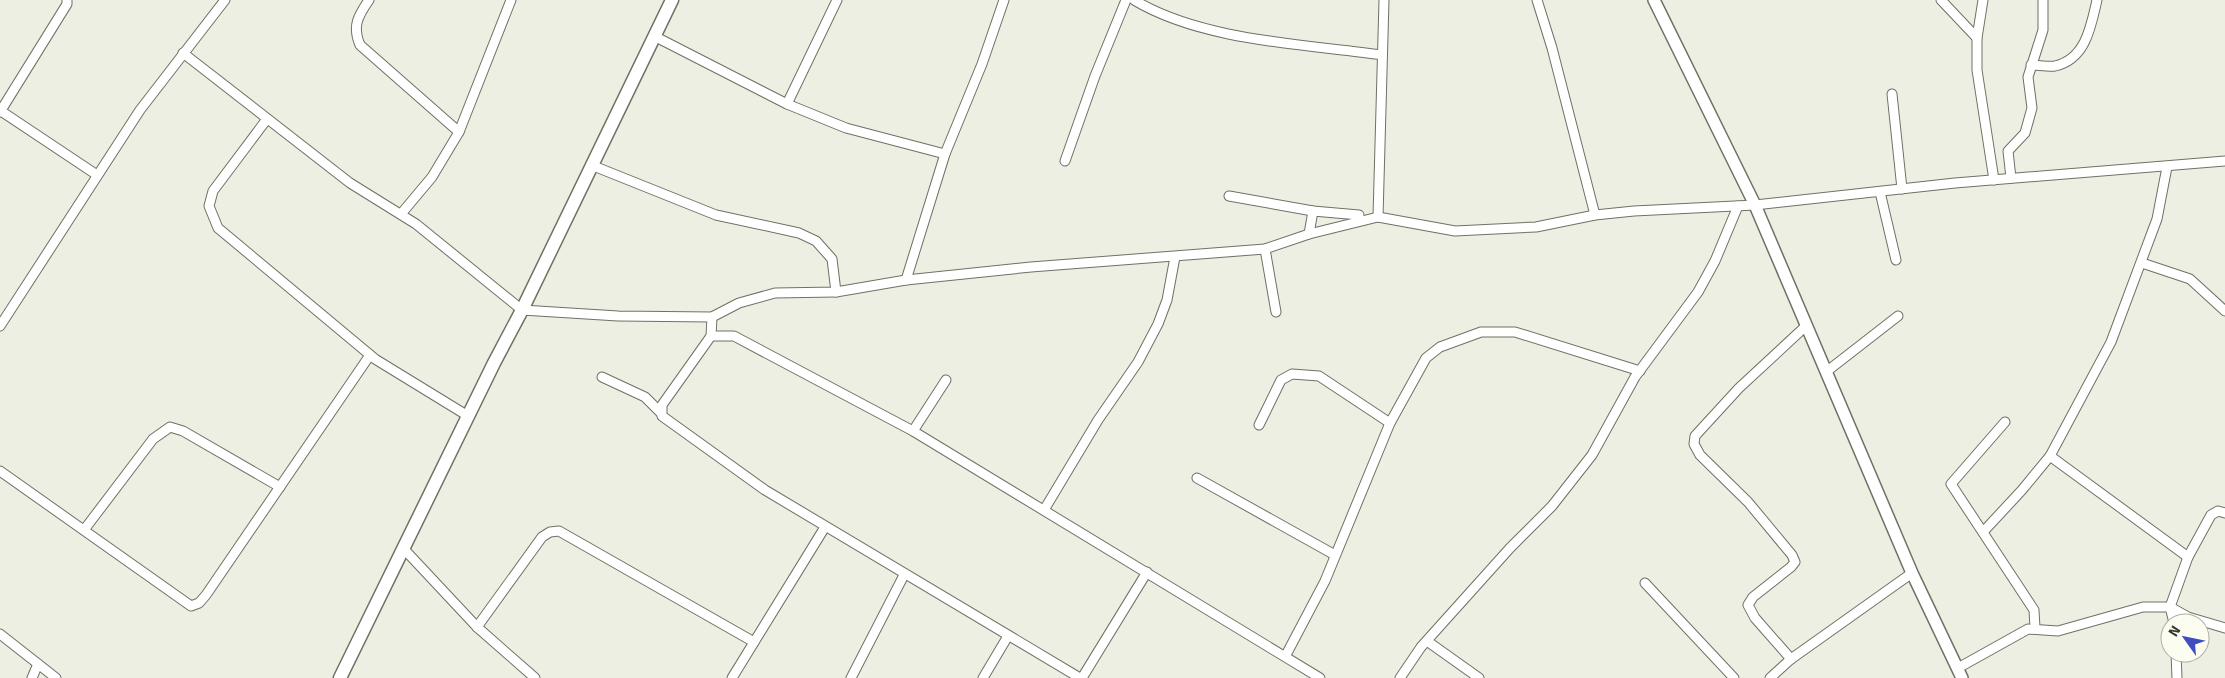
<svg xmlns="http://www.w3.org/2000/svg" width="2225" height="678" font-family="Signika,sans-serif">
	<rect width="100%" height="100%" fill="#eeefe3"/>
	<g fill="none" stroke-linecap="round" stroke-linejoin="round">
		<defs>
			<g id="minor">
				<path d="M 369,0 C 358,16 352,26 360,45 L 459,132"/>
				<path d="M 1134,0 C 1202,41 1304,44 1382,55"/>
				<polyline points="1537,0 1552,48 1595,215"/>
				<polyline points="1941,0 1977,38"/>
				<polyline points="1983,0 1977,38 1977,70 1994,180"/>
				<polyline points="654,36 787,104 846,128 945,154"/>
				<polyline points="183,53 350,183 416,224 522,310 618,316 712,317 739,303 775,293 836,292 906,280 1031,267 1265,249 1309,234 1378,217 1455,231 1536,227 1595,215 1634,211 1755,205 1955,183 2225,161"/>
				<path d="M 2031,65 C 2038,65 2048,67 2055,66 C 2086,59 2091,26 2097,0"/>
				<polyline points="1892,94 1902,189"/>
				<polyline points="787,104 837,0"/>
				<polyline points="1,111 97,175"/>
				<polyline points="0,112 67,4 67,0"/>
				<polyline points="267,119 213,191 209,206 218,228 375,359 468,416"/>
				<polyline points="1065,161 1095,76 1126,0"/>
				<polyline points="591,165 716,215 799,233 816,241 832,259 836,292"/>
				<polyline points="2011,178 2008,151 2025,133 2032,108 2028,77 2043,30 2043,0"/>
				<polyline points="1880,192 1896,260"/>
				<polyline points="1229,196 1313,211 1359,215"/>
				<polyline points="401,214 432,177 459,132 511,0"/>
				<polyline points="1378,217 1384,0"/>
				<polyline points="1309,234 1313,211"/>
				<polyline points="1265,249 1276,312"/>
				<polyline points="2142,263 2190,279 2225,311"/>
				<polyline points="906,280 945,154 982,64 1004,0"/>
				<polyline points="712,317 711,336 662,405 662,416 765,490 1080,678"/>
				<polyline points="0,326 140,110 225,0"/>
				<polyline points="711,336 734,336 913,431 1320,678"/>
				<polyline points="1826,372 1898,316"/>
				<polyline points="602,377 645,397 661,413"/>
				<polyline points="2005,422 1951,484 2034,610 2035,628"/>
				<polyline points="1259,425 1281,380 1292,374 1319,376 1390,423"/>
				<polyline points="913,431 946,380"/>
				<polyline points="2050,456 2188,557"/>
				<polyline points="0,471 191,606 199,603 206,595 370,355"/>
				<polyline points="1197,478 1335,555"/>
				<polyline points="1044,510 1098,420 1138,362 1158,324 1167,300 1175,257"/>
				<polyline points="84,530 153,439 170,427 183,431 280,487"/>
				<polyline points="1983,532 2022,490 2050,456 2111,342 2157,219 2167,167"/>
				<polyline points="403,548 477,627 535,678"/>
				<polyline points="1645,583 1734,678"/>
				<polyline points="2174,623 2170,607 2188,557 2211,515 2218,511 2225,513"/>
				<polyline points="477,627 542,537 550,532 559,531 754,642"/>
				<polyline points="0,634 56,678"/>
				<polyline points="1427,641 1479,678"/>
				<polyline points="2176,653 2177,678"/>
				<polyline points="1286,655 1325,581 1390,423 1426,358 1440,347 1481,332 1515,332 1640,371"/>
				<polyline points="1791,659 1755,618 1748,605 1753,597 1791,567 1795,562 1792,555 1748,502 1700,455 1694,444 1695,436 1739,388 1807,325"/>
				<polyline points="1958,668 2028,629 2058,631 2143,607 2170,607 2188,617 2225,628"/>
				<polyline points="32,678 38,664"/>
				<polyline points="732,678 825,527"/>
				<polyline points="851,678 904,575"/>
				<polyline points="983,678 1008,636"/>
				<polyline points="1082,678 1147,572"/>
				<polyline points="1400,678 1421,647 1510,548 1552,506 1592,455 1635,377 1698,292 1715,261 1738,206"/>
				<polyline points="1770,678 1791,659 1912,573"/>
			</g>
			<polyline id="tertiary" points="1654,0 1755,205 1912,573 1962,678"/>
			<polyline id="secondary" points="340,678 494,363 522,310 672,0"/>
		</defs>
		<use href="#minor" stroke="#707066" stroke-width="11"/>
		<use href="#tertiary" stroke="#707066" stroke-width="14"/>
		<use href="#secondary" stroke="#707066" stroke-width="15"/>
		<use href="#minor" stroke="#fff" stroke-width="9"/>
		<use href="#tertiary" stroke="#fff" stroke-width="11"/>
		<use href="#secondary" stroke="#fff" stroke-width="12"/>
	</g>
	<g transform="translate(2185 638) rotate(303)"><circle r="24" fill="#fcfdf1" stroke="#aeaea5"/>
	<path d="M0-4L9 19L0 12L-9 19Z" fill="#3f4dc1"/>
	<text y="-8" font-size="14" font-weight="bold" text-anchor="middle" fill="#383834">N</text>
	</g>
</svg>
